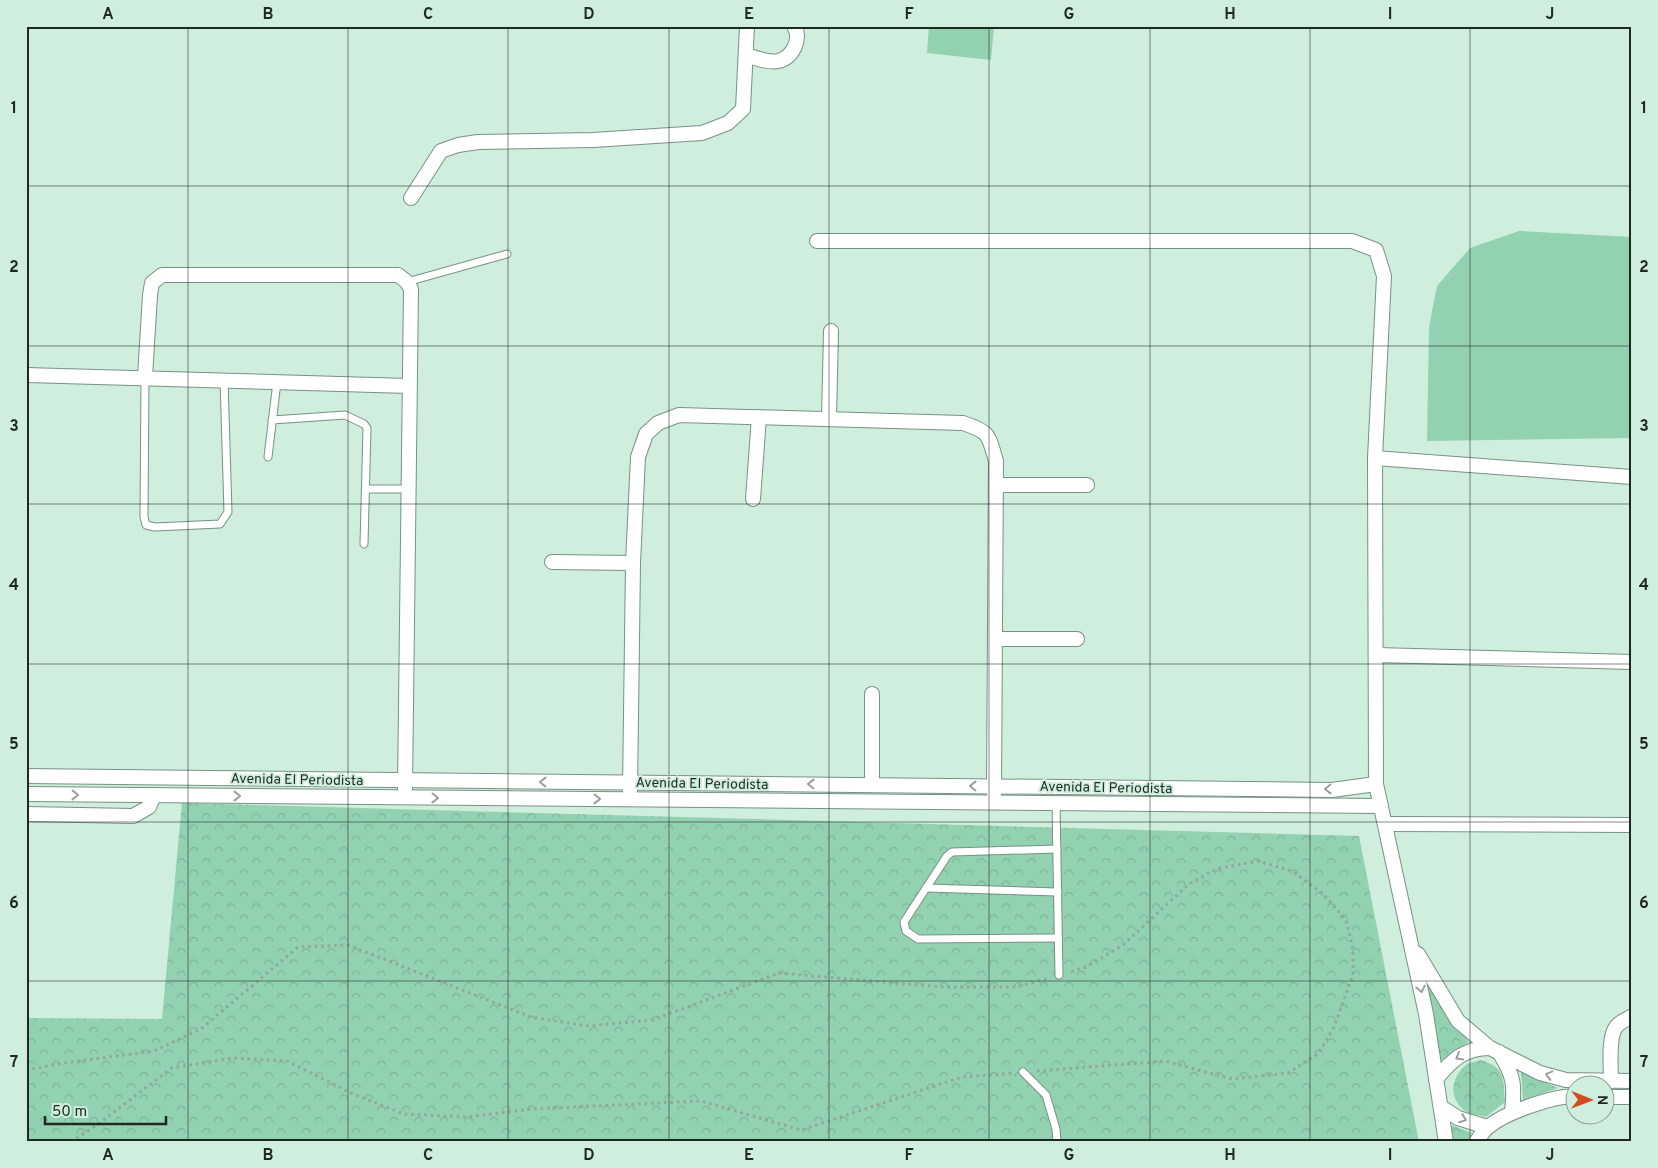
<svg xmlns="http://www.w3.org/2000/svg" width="1658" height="1168" font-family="Overpass,sans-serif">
	<defs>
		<pattern id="park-crowns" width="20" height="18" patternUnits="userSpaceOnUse" patternTransform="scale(1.25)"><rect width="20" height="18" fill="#92d2b1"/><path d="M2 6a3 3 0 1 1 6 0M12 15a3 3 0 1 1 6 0" fill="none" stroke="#7db498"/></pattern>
	</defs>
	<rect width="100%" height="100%" fill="#d0eedd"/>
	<g fill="#92d2b1">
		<polygon points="929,26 994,26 991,60 927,53"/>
		<polygon points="1519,231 1632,237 1632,438 1427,441 1429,327 1437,286 1470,248"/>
	</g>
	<g fill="url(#park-crowns)">
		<polygon points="182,803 1359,836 1419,1142 26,1142 26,1018 162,1019"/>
		<polygon points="1422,975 1469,1042 1439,1062"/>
		<path d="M 1480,1060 C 1506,1067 1503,1079 1505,1102 L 1486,1117 C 1480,1115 1471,1115 1467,1112 C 1448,1100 1450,1078 1466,1065 C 1469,1062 1476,1062 1480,1060 Z"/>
		<polygon points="1521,1072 1558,1088 1523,1100"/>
		<polygon points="1449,1124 1472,1133 1466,1142 1451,1142"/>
	</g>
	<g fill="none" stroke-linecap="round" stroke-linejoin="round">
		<defs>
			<g id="lane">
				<polyline points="407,282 507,254"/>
				<polyline points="145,377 144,517 146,525 155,527 220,524 228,512 224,380"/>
				<polyline points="272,420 345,415 364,424 367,428 364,544"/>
				<polyline points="268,457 277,382"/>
				<polyline points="366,489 408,489"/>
				<polyline points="1056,803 1059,975"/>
				<polyline points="1057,849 952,852 947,856 904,922 906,931 918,939 1058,938"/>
				<polyline points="926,888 1058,892"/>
				<polyline points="1023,1072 1046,1095 1056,1129 1057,1142"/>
			</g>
			<g id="street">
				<path d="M 746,55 C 756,58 768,63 778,61 C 793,58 802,38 794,26"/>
				<polyline points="411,198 441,151 458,145 478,142 593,140 702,133 728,123 743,109 747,26"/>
				<polyline points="817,241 1352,241 1376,250 1384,276 1375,458 1376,784 1426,1014 1446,1142"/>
				<polyline points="26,375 409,386"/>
				<polyline points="145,377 150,295 152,283 162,275 398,275 407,282 411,289 405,789"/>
				<polyline points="829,419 831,331"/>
				<polyline points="1375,458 1632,477"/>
				<polyline points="996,485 1087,485"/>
				<polyline points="753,499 759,417"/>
				<polyline points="552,562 633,563"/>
				<polyline points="995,639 1077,639"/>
				<polyline points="1377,655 1632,662"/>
				<polyline points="26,776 1332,790 1376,784"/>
				<polyline points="872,785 872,694"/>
				<path d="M 630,791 L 633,563 L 638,457 L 646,434 L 658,423 L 679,415 L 963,423 C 990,432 988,434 996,461 L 994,794"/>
				<polyline points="26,794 1381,806"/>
				<polyline points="26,814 133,816 149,807 154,795"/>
				<polyline points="1385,824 1632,825"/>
				<polyline points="1418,954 1458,1021 1490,1048 1540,1073 1566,1080 1632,1081"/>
				<path d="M 1499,1052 C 1514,1076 1515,1084 1512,1112"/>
				<path d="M 1436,1079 C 1452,1060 1464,1048 1490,1048"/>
				<path d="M 1611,1081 C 1611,1068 1608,1037 1616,1027 C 1620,1021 1627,1020 1632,1016"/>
				<polyline points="1606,1097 1632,1097"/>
				<polyline points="1441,1107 1458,1118 1487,1127"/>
				<path d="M 1476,1142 C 1480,1137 1484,1130 1488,1127 C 1506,1112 1553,1096 1576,1096"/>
			</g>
		</defs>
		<use href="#lane" stroke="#779283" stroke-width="9"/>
		<use href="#street" stroke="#779283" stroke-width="16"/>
		<g stroke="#90a79a" stroke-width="3" stroke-dasharray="2.5 4" stroke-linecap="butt">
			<polyline points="26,1070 64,1063 154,1051 201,1029 298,947 348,945 531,1017 587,1026 652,1020 779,973 944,987 1016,987 1049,978"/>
			<polyline points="1037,1071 1165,1061 1232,1079 1288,1073 1318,1054 1334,1027 1353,975 1353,949 1346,920 1322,893 1292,871 1258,861 1216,869 1189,884 1123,945 1086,967 1070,972"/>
			<polyline points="71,1142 98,1124 172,1068 234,1058 287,1061 353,1094 404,1114 467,1117 531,1109 701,1101 801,1130 962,1077 1014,1073"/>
		</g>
		<use href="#lane" stroke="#fff" stroke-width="7"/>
		<use href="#street" stroke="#fff" stroke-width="14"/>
	</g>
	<defs><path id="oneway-chevron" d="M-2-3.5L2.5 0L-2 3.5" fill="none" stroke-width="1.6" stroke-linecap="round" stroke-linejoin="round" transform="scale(1.25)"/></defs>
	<g stroke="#9a9f9c">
		<use href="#oneway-chevron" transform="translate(543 782) rotate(-179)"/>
		<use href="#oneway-chevron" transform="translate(811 784) rotate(-179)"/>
		<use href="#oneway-chevron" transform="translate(973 786) rotate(-179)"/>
		<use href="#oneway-chevron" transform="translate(1328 789) rotate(179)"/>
		<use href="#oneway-chevron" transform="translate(75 795) rotate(1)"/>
		<use href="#oneway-chevron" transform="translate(237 796)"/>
		<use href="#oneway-chevron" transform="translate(435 798) rotate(1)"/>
		<use href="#oneway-chevron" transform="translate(597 799) rotate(1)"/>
		<use href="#oneway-chevron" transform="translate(1421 989) rotate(78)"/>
		<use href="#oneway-chevron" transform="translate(1459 1057) rotate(150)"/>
		<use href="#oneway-chevron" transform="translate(1549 1075) rotate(-165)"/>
		<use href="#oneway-chevron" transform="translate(1463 1119) rotate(21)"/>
	</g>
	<path fill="none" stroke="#1e2923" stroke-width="1" stroke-opacity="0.55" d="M 188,26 L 188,1142M 348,26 L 348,1142M 508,26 L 508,1142M 669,26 L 669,1142M 829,26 L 829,1142M 989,26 L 989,1142M 1150,26 L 1150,1142M 1310,26 L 1310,1142M 1470,26 L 1470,1142M 26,186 L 1632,186M 26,346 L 1632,346M 26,504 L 1632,504M 26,664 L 1632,664M 26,822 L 1632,822M 26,981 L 1632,981"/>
	<g text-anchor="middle" stroke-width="4" stroke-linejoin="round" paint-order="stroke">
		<g font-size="14" fill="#1e2923" stroke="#d0eedd">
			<text transform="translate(297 779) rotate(1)" y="5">Avenida El Periodista</text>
			<text transform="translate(702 783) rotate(1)" y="5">Avenida El Periodista</text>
			<text transform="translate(1106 787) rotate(1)" y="5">Avenida El Periodista</text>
		</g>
	</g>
	<rect width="1658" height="1168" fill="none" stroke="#d0eedd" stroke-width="55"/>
	<g transform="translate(1590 1100) rotate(91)"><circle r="24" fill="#d0eedd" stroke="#899f93"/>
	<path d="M0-4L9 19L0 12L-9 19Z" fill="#d44c1d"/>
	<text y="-8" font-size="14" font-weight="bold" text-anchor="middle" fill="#1e2923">N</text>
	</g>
	<path d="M45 1116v8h121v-8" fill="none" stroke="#1e2923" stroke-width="2.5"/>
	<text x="52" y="1116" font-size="15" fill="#1e2923" stroke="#d0eedd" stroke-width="4" paint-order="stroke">50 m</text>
	<rect x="28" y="28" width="1602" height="1112" fill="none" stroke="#1e2923" stroke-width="2"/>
	<g font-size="16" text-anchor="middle" font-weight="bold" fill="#1e2923">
		<text x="108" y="19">A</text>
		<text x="268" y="19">B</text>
		<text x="428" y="19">C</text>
		<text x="589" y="19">D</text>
		<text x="749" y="19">E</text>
		<text x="909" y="19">F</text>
		<text x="1069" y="19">G</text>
		<text x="1230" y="19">H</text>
		<text x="1390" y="19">I</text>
		<text x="1550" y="19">J</text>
		<text x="14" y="113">1</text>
		<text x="1644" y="113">1</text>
		<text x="14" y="272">2</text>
		<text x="1644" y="272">2</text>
		<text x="14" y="431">3</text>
		<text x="1644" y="431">3</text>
		<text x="14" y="590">4</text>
		<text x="1644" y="590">4</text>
		<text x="14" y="749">5</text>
		<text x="1644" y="749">5</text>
		<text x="14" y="908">6</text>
		<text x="1644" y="908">6</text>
		<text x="14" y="1067">7</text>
		<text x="1644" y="1067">7</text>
		<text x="108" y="1160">A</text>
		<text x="268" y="1160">B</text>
		<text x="428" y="1160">C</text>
		<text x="589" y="1160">D</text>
		<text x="749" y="1160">E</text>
		<text x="909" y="1160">F</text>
		<text x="1069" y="1160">G</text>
		<text x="1230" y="1160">H</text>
		<text x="1390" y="1160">I</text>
		<text x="1550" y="1160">J</text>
	</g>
</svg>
